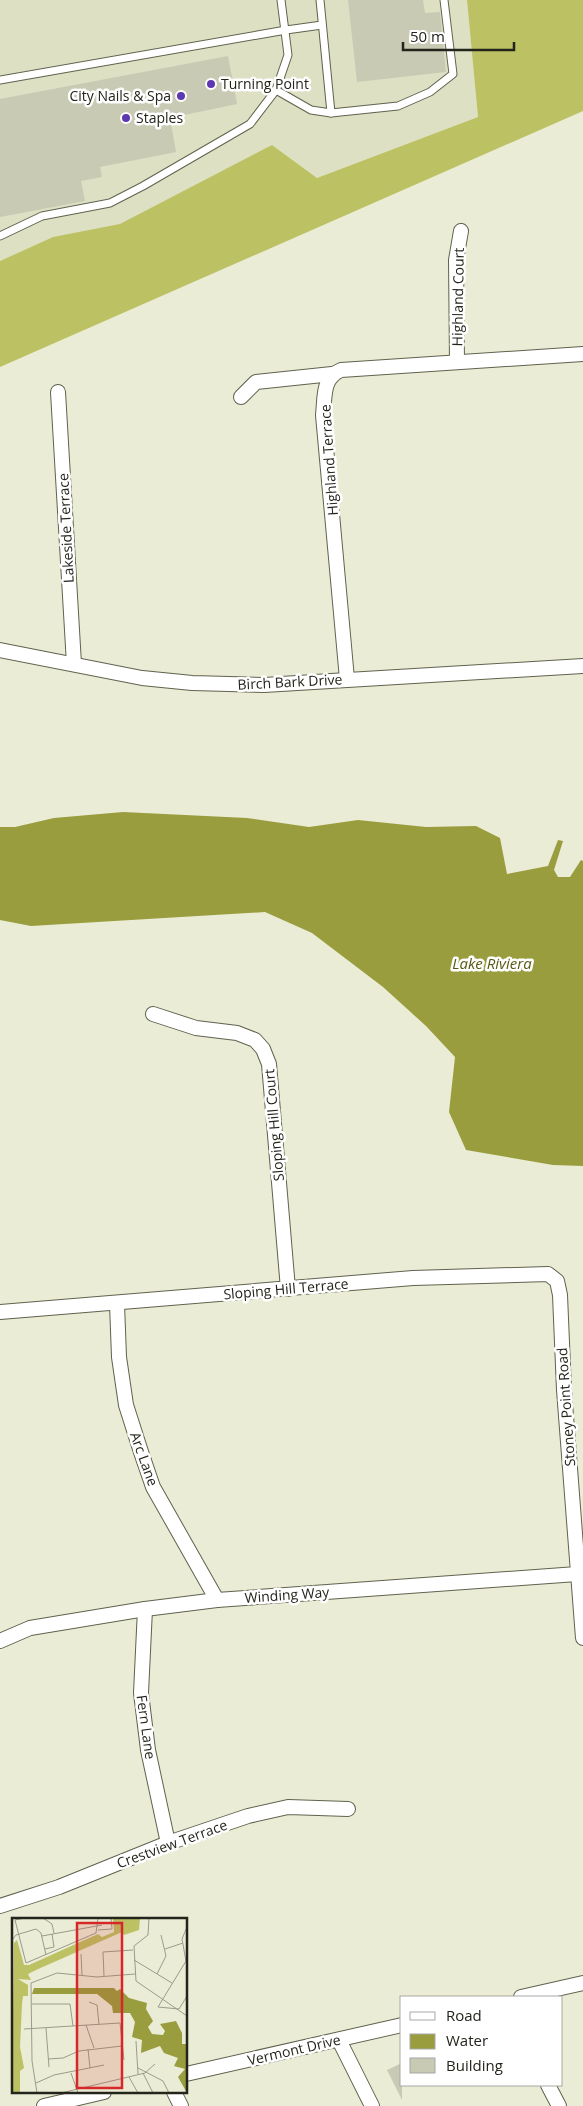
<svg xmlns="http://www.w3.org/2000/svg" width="583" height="2106" font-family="'Open Sans',sans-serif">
	<rect width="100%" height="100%" fill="#eaecd5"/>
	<polygon fill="#dde0c3" points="0,0 467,0 478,117 317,178 272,145 120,225 53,237 0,261"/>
	<polygon fill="#bcc163" points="467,0 583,0 583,111 0,367 0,261 53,237 120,224 272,145 317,178 478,117"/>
	<polygon fill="#999d3e" points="123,812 247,818 309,827 358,820 426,827 476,826 500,838 507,874 548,866 558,840 563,841 554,870 558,877 570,877 581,860 583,861 583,1166 553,1165 466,1150 449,1112 455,1057 426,1026 383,987 312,933 265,912 31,926 0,920 0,827 15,827 54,818"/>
	<g fill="#c8cab4">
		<polygon points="348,0 423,0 425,13 440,12 446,72 357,82"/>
		<polygon points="228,56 237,104 184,115 185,121 171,124 176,152 100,167 102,177 81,181 85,201 0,217 0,99"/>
		<polygon points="402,2063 402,2100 387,2070"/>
	</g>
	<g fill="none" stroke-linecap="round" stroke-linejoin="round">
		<defs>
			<g id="lane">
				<polyline points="320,0 331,113"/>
				<polyline points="0,80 286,30 322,25"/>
				<polyline points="276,90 311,110 331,113 398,106 430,92 453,74 444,0"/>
				<polyline points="0,236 42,216 110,203 143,186 250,124 276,90 288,55 281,0"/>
			</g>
			<g id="street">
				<polyline points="457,362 456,260 461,231"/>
				<polyline points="58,392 74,664"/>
				<polyline points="241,397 256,382 332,374"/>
				<polyline points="0,650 142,678 192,683 264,685 583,666"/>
				<path d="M 347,679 L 323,415 C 325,397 322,378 341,370 L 583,354"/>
				<polyline points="153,1014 196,1028 237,1033 255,1040 263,1049 269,1064 288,1289"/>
				<polyline points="117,1304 119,1357 126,1405 141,1452 153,1487 217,1600"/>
				<polyline points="0,1312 413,1278 548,1274 557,1281 560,1295 564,1390 583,1638"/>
				<polyline points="145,1609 141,1693 148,1750 168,1843"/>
				<polyline points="0,1641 30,1628 145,1609 217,1600 577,1574"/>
				<polyline points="0,1906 59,1887 168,1843 248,1816 288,1807 348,1809"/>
				<polyline points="521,1997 583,1983"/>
				<polyline points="339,2040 372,2106"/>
				<polyline points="186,2074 402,2025"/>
				<polyline points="548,2085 559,2106"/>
				<polyline points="174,2092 181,2106"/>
				<polyline points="44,2106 104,2092"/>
			</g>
		</defs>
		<use href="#lane" stroke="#60624e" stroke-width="9"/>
		<use href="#street" stroke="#60624e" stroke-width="16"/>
		<use href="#lane" stroke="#fff" stroke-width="7"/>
		<use href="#street" stroke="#fff" stroke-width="14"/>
	</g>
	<g fill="#5d38b0" stroke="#fff" stroke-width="2">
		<circle cx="211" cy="84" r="5"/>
		<circle cx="181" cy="96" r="5"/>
		<circle cx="126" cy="118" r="5"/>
	</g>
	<g text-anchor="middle" stroke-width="5" stroke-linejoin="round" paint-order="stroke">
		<g font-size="14" fill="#23241b" stroke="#fff" text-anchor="start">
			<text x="221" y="89">Turning Point</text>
			<text x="171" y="101" text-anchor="end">City Nails &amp; Spa</text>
			<text x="136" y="123">Staples</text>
		</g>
		<g font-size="14" fill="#23241b" stroke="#fff">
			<text transform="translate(458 297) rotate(-89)" y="5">Highland Court</text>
			<text transform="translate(329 460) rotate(-94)" y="5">Highland Terrace</text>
			<text transform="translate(66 528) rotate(-93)" y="5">Lakeside Terrace</text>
			<text transform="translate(290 682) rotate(-3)" y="5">Birch Bark Drive</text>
			<text transform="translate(274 1125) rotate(-95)" y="5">Sloping Hill Court</text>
			<text transform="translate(286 1289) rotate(-5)" y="5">Sloping Hill Terrace</text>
			<text transform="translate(566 1407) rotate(-94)" y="5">Stoney Point Road</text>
			<text transform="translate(144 1459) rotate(70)" y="5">Arc Lane</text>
			<text transform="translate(287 1595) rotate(-4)" y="5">Winding Way</text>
			<text transform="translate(146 1727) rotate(82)" y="5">Fern Lane</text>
			<text transform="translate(172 1844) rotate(-20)" y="5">Crestview Terrace</text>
			<text transform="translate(294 2050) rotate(-13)" y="5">Vermont Drive</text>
		</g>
		<g font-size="15" font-style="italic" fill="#575a14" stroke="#fff">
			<text x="492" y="969">Lake Riviera</text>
		</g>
	</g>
	<g transform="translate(12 1918)">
		<rect width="175" height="175" fill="#eaecd5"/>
		<path d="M 101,0 L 128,0 L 127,12 L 112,17 L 110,14 L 24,52 L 16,56 L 19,62 L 6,61 L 16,67 L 16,78 L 11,78 L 10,86 L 8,129 L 12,150 L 8,153 L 8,175 L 0,175 L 2,25 L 5,22 L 12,47 L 17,47 L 86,16 L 90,19 L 102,14 Z" fill="#bcc163"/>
		<path d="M 22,70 L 102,70 L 105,73 L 108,71 L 117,80 L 135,85 L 134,91 L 141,103 L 136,109 L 140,116 L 151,117 L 153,113 L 148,106 L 164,103 L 170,115 L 170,126 L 175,126 L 175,175 L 166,159 L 173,151 L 162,148 L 166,140 L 152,135 L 148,128 L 129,135 L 130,122 L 120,119 L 123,104 L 118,95 L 101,95 L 100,88 L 85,76 L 20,76 Z" fill="#999d3e"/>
		<path fill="none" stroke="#9a9c8b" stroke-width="1" d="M 13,0 L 3,2 L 14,45 L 84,15 L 86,0M 31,0 L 40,6 L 42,15M 43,0 L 79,0M 137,0 L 136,17 L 122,28 L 124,63 L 175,98M 175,9 L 170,21 L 174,43 L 146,89 L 167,91 L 175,78M 86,12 L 100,11 L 99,0M 30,18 L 90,7M 0,22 L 4,17 L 24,11 L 29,15 L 34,37M 33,31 L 42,29 L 40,16M 153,31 L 171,25M 69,36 L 70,57M 122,42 L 160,65M 145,56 L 154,38 L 149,17M 92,58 L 91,34 L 121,32M 77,84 L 85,87 L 87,106M 20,86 L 58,86 L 61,108M 74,107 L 82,130M 34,110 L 37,149M 12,111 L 108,105 L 112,142M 124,123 L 126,156M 76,131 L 78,150M 36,141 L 51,140 L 67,133 L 110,128M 126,150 L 151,163 L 157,175M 59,155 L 66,175M 131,155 L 141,175M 117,159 L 126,175M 24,165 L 42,157 L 92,147M 25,175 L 20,143 L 19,65 L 45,55 L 85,59 L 123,56M 49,175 L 133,155 L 143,146"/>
		<path fill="#d62828" fill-opacity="0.15" stroke="#d62828" stroke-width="2.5" d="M 65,5 L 110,5 L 110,170 L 65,170 Z"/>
		<rect width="175" height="175" fill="none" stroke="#23241b" stroke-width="2.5"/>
	</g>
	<rect x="400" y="1996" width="162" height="90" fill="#ffffff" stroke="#a7a7a4"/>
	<rect x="410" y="2012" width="25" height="8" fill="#ffffff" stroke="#a7a7a4"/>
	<text x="446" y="2021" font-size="15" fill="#23241b">Road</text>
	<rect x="410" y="2034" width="25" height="15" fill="#999d3e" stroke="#a7a7a4"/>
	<text x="446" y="2046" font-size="15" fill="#23241b">Water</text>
	<rect x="410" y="2058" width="25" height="15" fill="#c8cab4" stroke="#a7a7a4"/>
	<text x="446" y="2071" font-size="15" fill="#23241b">Building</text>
	<path d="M403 42v8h111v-8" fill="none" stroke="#23241b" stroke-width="2.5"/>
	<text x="410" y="42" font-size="15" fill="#23241b" stroke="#ffffff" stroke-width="4" paint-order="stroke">50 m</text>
</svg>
